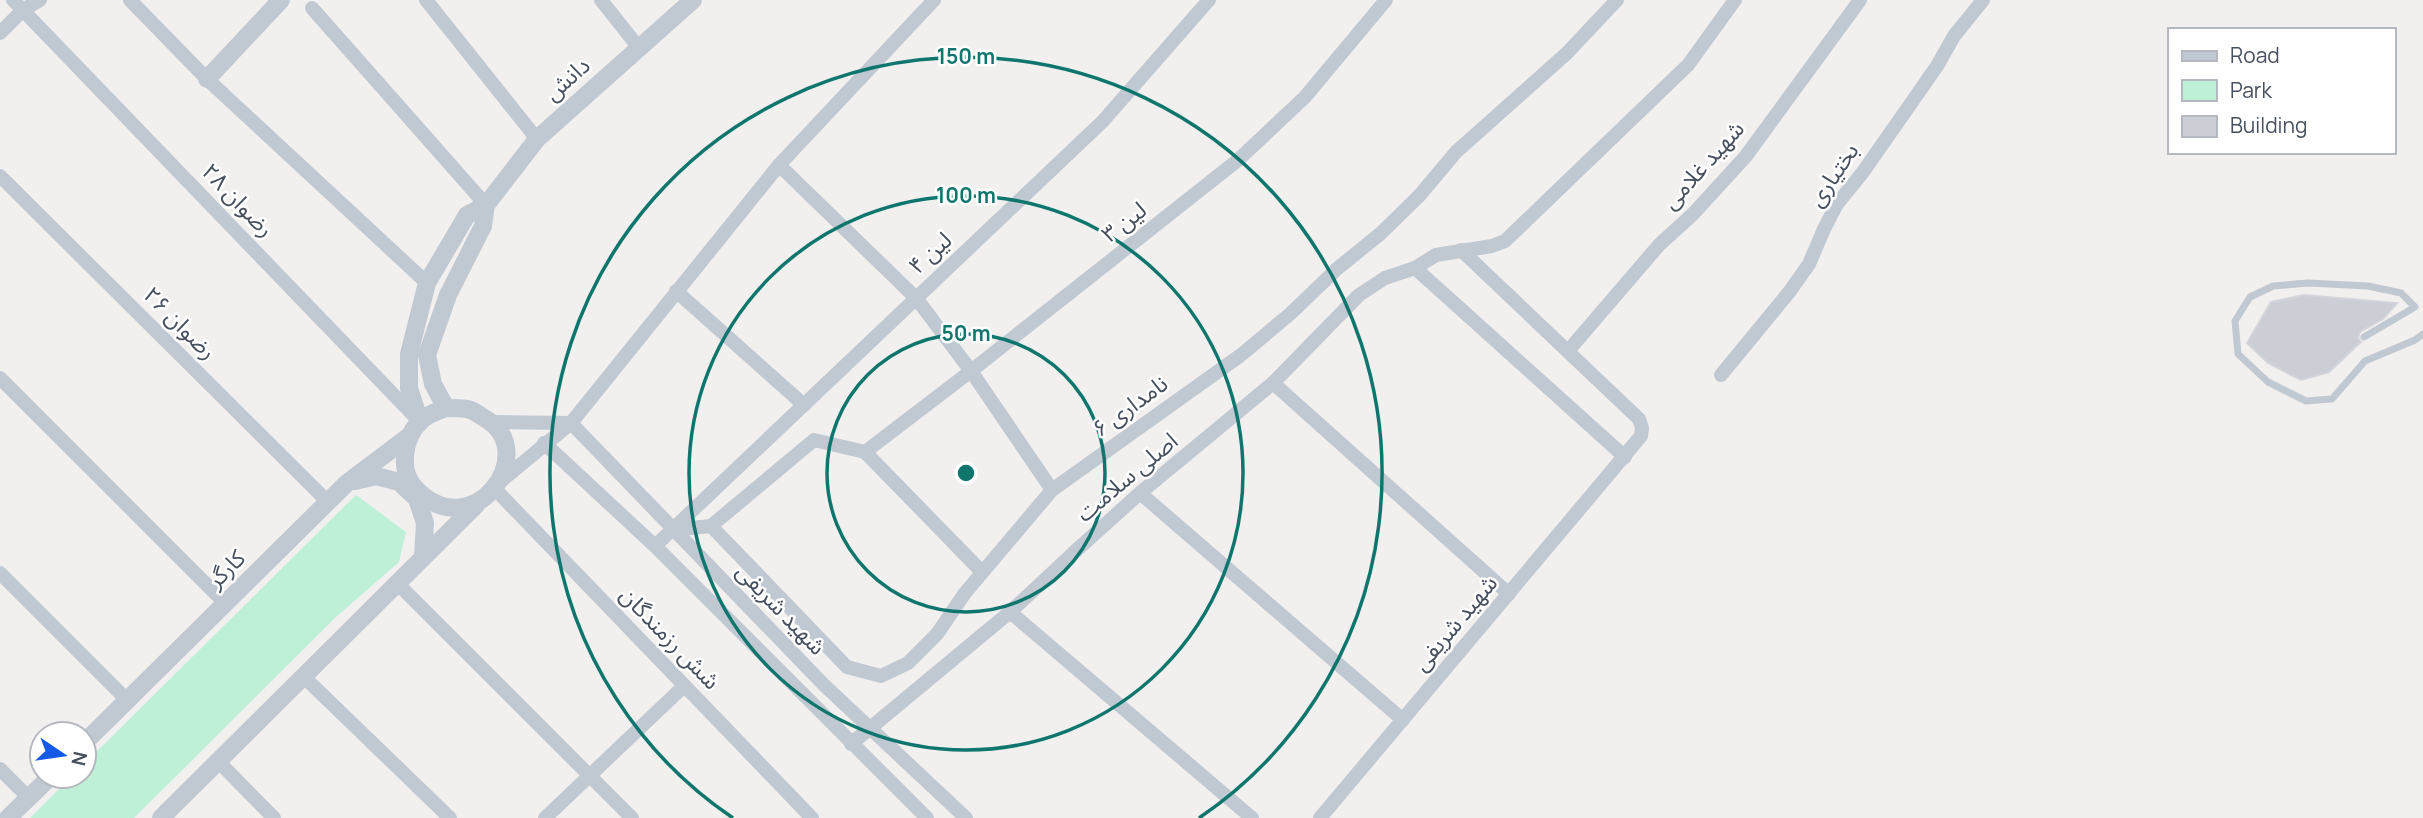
<svg xmlns="http://www.w3.org/2000/svg" width="2423" height="818" font-family="Manrope,'Noto Sans Arabic',sans-serif">
	<rect width="100%" height="100%" fill="#f2f0ef"/>
	<polygon fill="#bdf0d7" points="356,495 406,532 399,562 336,617 134,818 30,818 72,776 84,776 84,764"/>
	<polygon fill="#cbced5" stroke="#d3d5db" stroke-width="2" points="2304,295 2397,303 2383,319 2360,332 2358,338 2361,342 2329,372 2301,380 2268,363 2247,343 2271,302"/>
	<g fill="none" stroke-linecap="round" stroke-linejoin="round">
		<polyline stroke="#c0c8d2" stroke-width="7" points="2364,337 2415,307 2401,293 2368,286 2308,283 2273,286 2250,297 2235,321 2238,354 2268,382 2306,401 2332,399 2365,361 2415,340 2423,334"/>
		<g stroke="#c0c8d2" stroke-width="14">
			<polyline points="13,0 418,420"/>
			<polyline points="130,0 207,79 427,283"/>
			<polyline points="426,0 537,139"/>
			<polyline points="601,0 639,48"/>
			<polyline points="312,8 486,205"/>
			<polyline points="0,33 23,10 40,0"/>
			<polyline points="779,165 916,298 971,371 1052,490"/>
			<polyline points="0,176 328,502"/>
			<polyline points="1415,268 1625,457"/>
			<polyline points="676,291 804,405"/>
			<polyline points="1568,351 1659,245 1693,214 1746,156 1860,0"/>
			<polyline points="1721,375 1790,291 1809,264 1824,229 1837,204 1863,172 1937,66 1954,36 1983,0"/>
			<polyline points="0,378 225,603"/>
			<polyline points="1273,383 1509,594"/>
			<polyline points="491,422 571,423"/>
			<polyline points="571,423 824,685 966,818"/>
			<polyline points="544,443 655,546 927,818"/>
			<polyline points="865,452 971,371 1238,160 1305,97 1386,0"/>
			<polyline points="501,481 571,423 779,165 934,0"/>
			<polyline points="495,489 812,818"/>
			<polyline points="1140,493 1403,720"/>
			<polyline points="711,526 814,440 865,452 982,572"/>
			<polyline points="672,530 711,526 847,667 881,676 908,663 937,634 965,593 1052,490 1241,355 1290,314 1338,268 1380,234 1419,196 1456,152 1567,53 1617,0"/>
			<polyline points="655,546 1103,121 1209,0"/>
			<polyline points="0,573 127,700"/>
			<polyline points="397,583 632,818"/>
			<polyline points="1010,612 1252,818"/>
			<polyline points="303,676 450,818"/>
			<polyline points="851,744 1010,612 1080,547 1140,493 1273,383 1359,295 1385,278 1415,268 1436,255 1492,246 1505,241 1688,65 1735,0"/>
			<polyline points="218,761 274,818"/>
			<polyline points="0,769 29,798"/>
			<polyline points="545,818 684,686"/>
			<polyline points="1320,818 1641,436 1642,428 1639,419 1461,250"/>
		</g>
		<g stroke="#c0c8d2" stroke-width="18">
			<polyline points="207,79 281,0"/>
			<path d="M 446,408 C 453,408 460,408 467,409 C 474,410 480,416 486,419 C 542,453 472,549 415,488 C 398,470 404,435 422,420 C 428,414 438,411 446,408 Z"/>
			<polyline points="446,408 433,384 427,355 448,295 483,226 486,205"/>
			<polyline points="420,422 409,388 409,354 427,283 467,215 486,205 537,139 693,0"/>
			<polyline points="355,481 376,476 399,482 417,499 425,523 423,557"/>
			<polyline points="84,743 347,483 408,437"/>
			<polyline points="8,818 51,776"/>
			<polyline points="161,818 476,505"/>
		</g>
	</g>
	<g fill="none" stroke="#0f766e" stroke-width="3.5">
		<circle cx="966" cy="473" r="139"/>
		<circle cx="966" cy="473" r="277"/>
		<path d="M733 818A416 416 0 1 1 1199 818"/>
	</g>
	<g text-anchor="middle" stroke-width="5" stroke-linejoin="round" paint-order="stroke">
		<g font-size="23" fill="#47505e" stroke="#fff">
			<text transform="translate(567 79) rotate(-42)" y="8">دانش</text>
			<text transform="translate(1703 165) rotate(-48)" y="8">شهید غلامی</text>
			<text transform="translate(1833 175) rotate(-56)" y="8">بختیاری</text>
			<text transform="translate(238 200) rotate(46)" y="8">رضوان ۲۸</text>
			<text transform="translate(1124 222) rotate(-38)" y="8">لین ۳</text>
			<text transform="translate(930 253) rotate(-43)" y="8">لین ۴</text>
			<text transform="translate(180 323) rotate(45)" y="8">رضوان ۲۶</text>
			<text transform="translate(1130 406) rotate(-36)" y="8">نامداری ۶</text>
			<text transform="translate(1127 477) rotate(-40)" y="8">اصلی سلامت</text>
			<text transform="translate(226 569) rotate(-45)" y="8">کارگر</text>
			<text transform="translate(781 609) rotate(46)" y="8">شهید شریفی</text>
			<text transform="translate(1455 623) rotate(-50)" y="8">شهید شریفی</text>
			<text transform="translate(670 638) rotate(46)" y="8">شش رزمندگان</text>
		</g>
	</g>
	<circle cx="966" cy="473" r="10" fill="#0f766e" stroke="#fff" stroke-width="3.5"/>
	<g font-size="21" text-anchor="middle" font-weight="bold" fill="#0f766e" stroke="#fff" stroke-width="5" stroke-linejoin="round" paint-order="stroke">
		<text x="966" y="64">150 m</text>
		<text x="966" y="203">100 m</text>
		<text x="966" y="341">50 m</text>
	</g>
	<rect x="2168" y="28" width="228" height="126" fill="#ffffff" stroke="#b5b9bf" stroke-width="2"/>
	<rect x="2182" y="51" width="35" height="10" fill="#c0c8d2" stroke="#b5b9bf" stroke-width="2"/>
	<text x="2230" y="63" font-size="21" fill="#47505e">Road</text>
	<rect x="2182" y="80" width="35" height="21" fill="#bdf0d7" stroke="#b5b9bf" stroke-width="2"/>
	<text x="2230" y="98" font-size="21" fill="#47505e">Park</text>
	<rect x="2182" y="116" width="35" height="21" fill="#cbced5" stroke="#b5b9bf" stroke-width="2"/>
	<text x="2230" y="133" font-size="21" fill="#47505e">Building</text>
	<g transform="translate(63 755) rotate(103)"><circle r="33" fill="#ffffff" stroke="#b5b9bf" stroke-width="2"/>
	<path d="M0-5L12 26L0 18L-12 26Z" fill="#145ae7"/>
	<text y="-10" font-size="19" font-weight="bold" text-anchor="middle" fill="#47505e">N</text>
	</g>
</svg>
